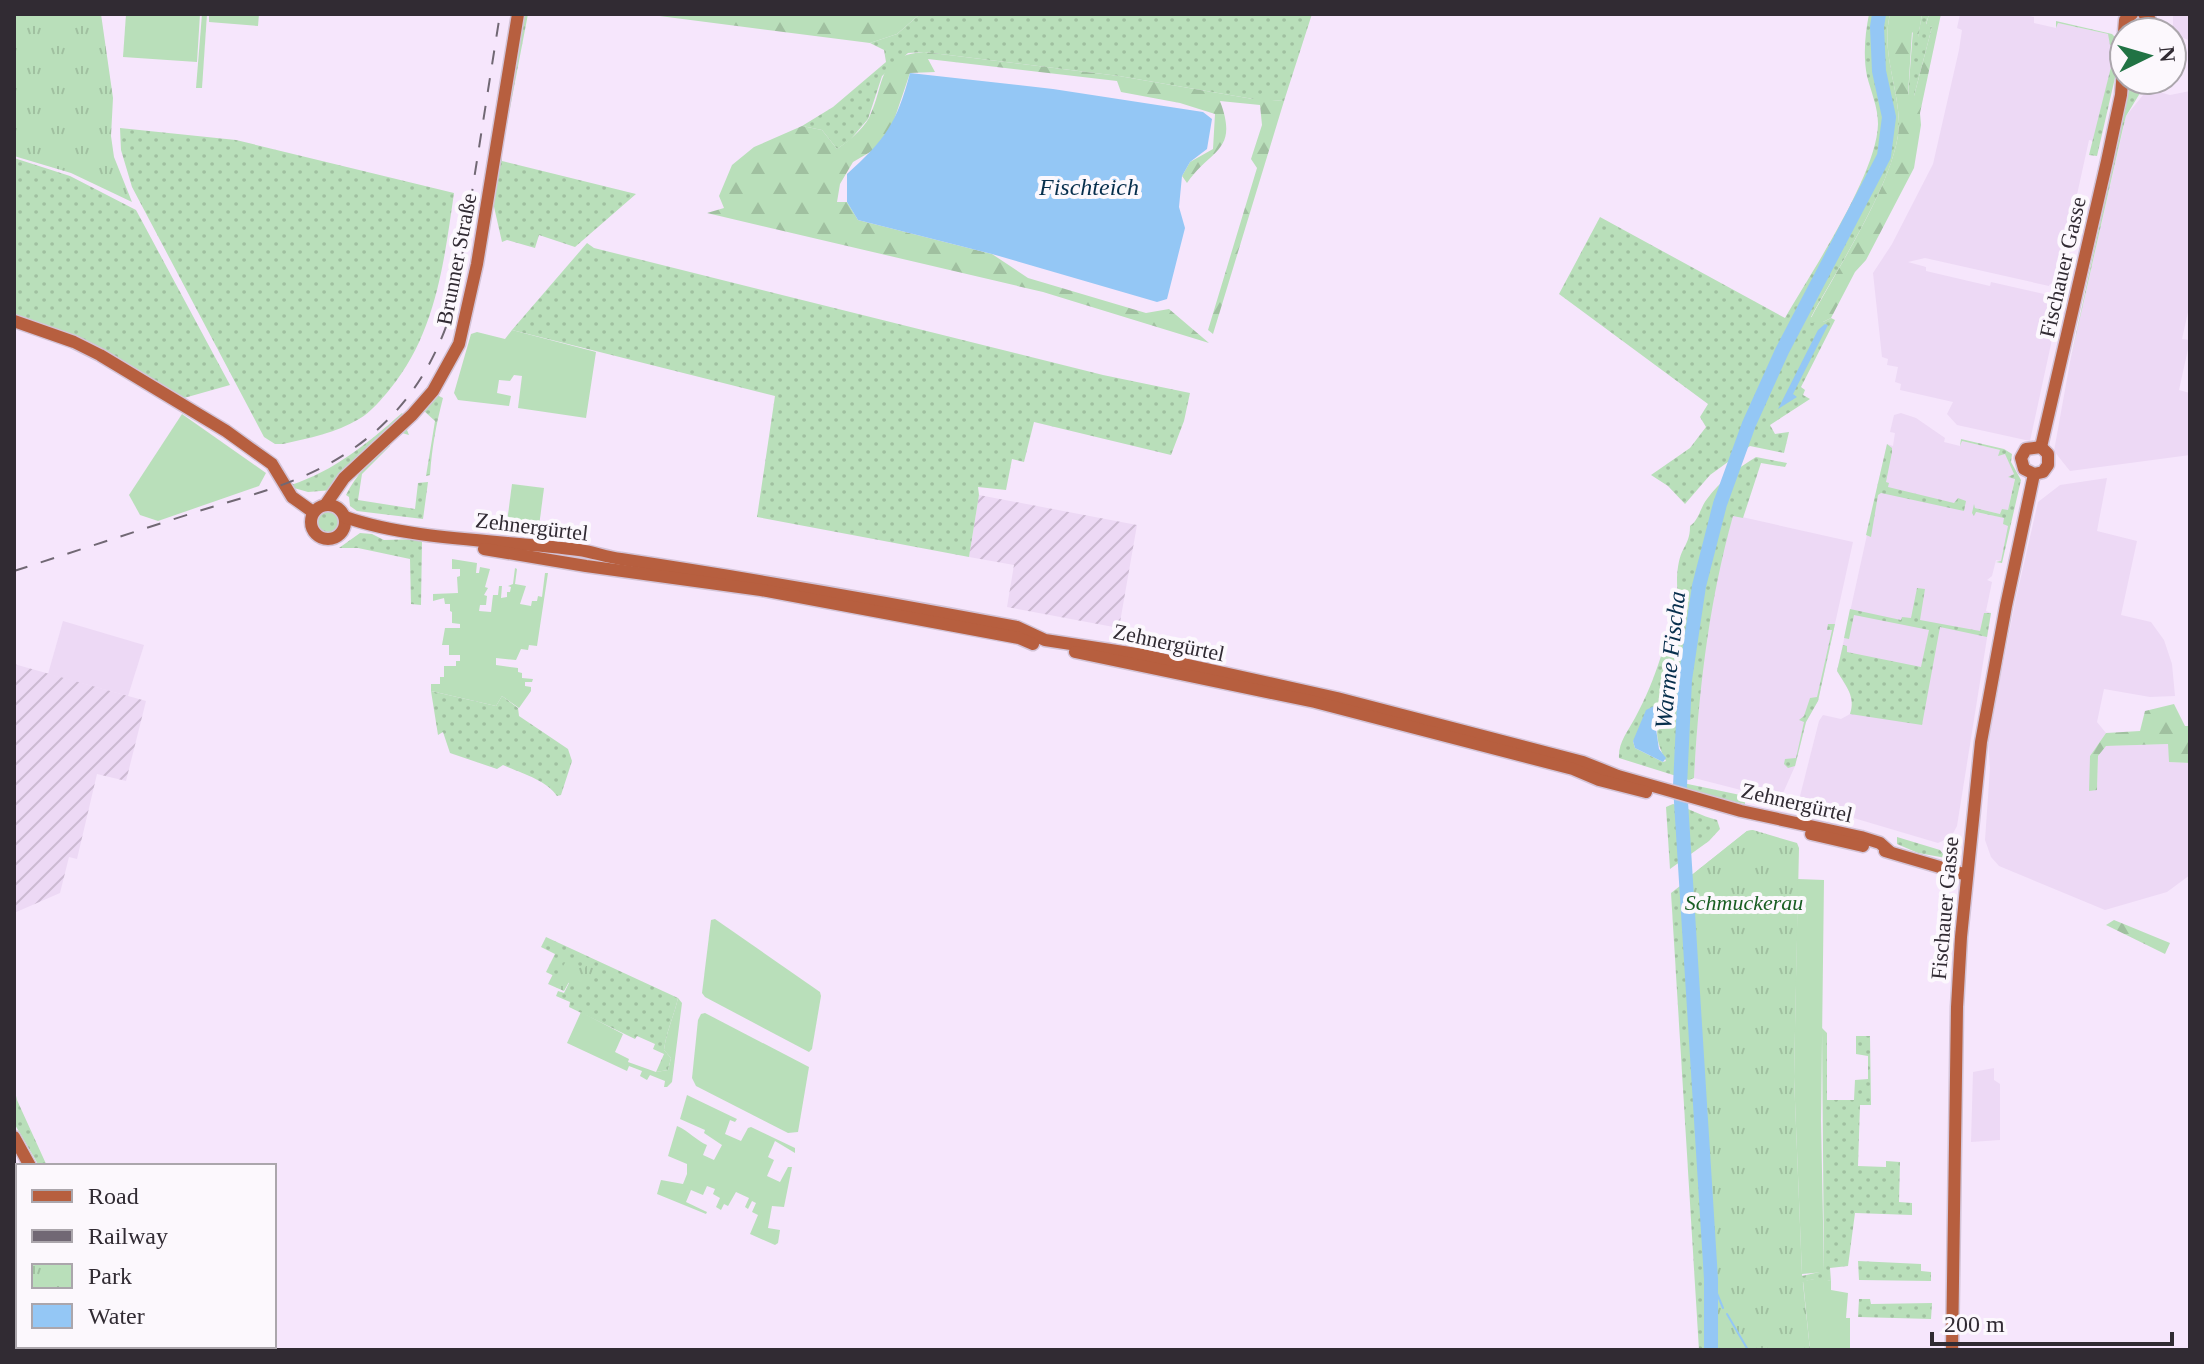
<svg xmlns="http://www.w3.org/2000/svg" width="2204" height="1364" font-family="'Times New Roman',serif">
	<defs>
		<pattern id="industrial-furrows" width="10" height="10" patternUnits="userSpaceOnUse" patternTransform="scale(2)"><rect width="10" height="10" fill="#edd9f5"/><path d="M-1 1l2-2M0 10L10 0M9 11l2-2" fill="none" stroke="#ccbad2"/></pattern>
		<pattern id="grass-dots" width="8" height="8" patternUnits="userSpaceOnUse" patternTransform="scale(2)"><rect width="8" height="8" fill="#b9dfba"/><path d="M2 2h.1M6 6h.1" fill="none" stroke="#a0c0a0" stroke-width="1.8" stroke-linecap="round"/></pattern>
		<pattern id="forest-firs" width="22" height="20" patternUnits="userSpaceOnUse" patternTransform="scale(2)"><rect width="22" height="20" fill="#b9dfba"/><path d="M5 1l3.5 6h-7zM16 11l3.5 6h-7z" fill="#a0c0a0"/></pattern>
		<pattern id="park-tufts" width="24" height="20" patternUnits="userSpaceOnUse" patternTransform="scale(2)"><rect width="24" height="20" fill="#b9dfba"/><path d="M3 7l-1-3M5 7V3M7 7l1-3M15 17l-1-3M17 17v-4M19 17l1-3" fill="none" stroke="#a0c0a0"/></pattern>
	</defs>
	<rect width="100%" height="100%" fill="#f6e6fc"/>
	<g fill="#edd9f5">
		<polygon points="1960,14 2020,14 2034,17 2034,23 2056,28 2058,23 2108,34 2116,46 2094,141 2089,140 2057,286 2050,284 2049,286 1925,258 1908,262 1926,267 1926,271 1990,286 1991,282 2061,298 2030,441 1957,425 1947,414 1953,402 1900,390 1901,384 1895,382 1898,367 1887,365 1888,359 1882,357 1873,273 1892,244 1933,164 1959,50 1962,30 1957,28"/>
		<polygon points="2173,14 2190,14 2190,41 2173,33"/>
		<polygon points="2148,89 2170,95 2190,91 2190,303 2182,339 2190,340 2179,390 2190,393 2190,455 2070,471 2054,451 2070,362 2126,116"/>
		<polygon points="1901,413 1916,418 1945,438 1944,442 1960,446 1962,441 2000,450 2000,455 2005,453 2014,474 2010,476 2015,478 2008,510 2000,514 1975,508 1975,505 1974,516 1975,512 2005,518 2009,526 2001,561 1996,560 1992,576 1987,580 1992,582 1986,611 1991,613 1957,826 1951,837 1938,843 1803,803 1799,800 1819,721 1823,715 1841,719 1850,714 1853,704 1852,696 1837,671 1887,444 1893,446 1895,433 1890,432 1894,415"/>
		<polygon points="2107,478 2097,531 2137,541 2121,615 2151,622 2164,640 2172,664 2175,696 2150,697 2104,689 2097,722 2106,733 2090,756 2097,790 2098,756 2106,746 2168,744 2170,762 2190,763 2190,875 2167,892 2105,910 1999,866 1991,857 1985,840 1990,768 1988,741 2016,598 2038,502 2060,485"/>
		<polygon points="1733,515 1853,542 1818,701 1806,722 1795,766 1780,800 1694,778 1699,695 1708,626 1719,565"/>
		<polygon points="63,621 144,645 128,696 48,674"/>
		<polygon points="1994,1068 1994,1080 2000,1084 2000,1140 1971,1142 1973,1072"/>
	</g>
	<g fill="url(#industrial-furrows)">
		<polygon points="979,495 1137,525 1119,628 1007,607 1014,565 969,557"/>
		<polygon points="14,664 146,701 126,781 97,774 77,859 69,857 60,893 14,913"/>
	</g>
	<g fill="url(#grass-dots)" fill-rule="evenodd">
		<polygon points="522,14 528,14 502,150 502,161 636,194 575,247 539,235 535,248 507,240 502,242 492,198"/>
		<polygon points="920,14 1312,14 1284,101 1253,99 1119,76 924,52 908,53 882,76 868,119 850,140 837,149 822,130 802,126 833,107 886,62 884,50 870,43 897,34"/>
		<path d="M 1869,14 L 1890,14 C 1881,52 1898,85 1899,123 C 1899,175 1837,269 1811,317 L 1823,322 L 1831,318 L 1835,320 L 1801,387 L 1805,390 L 1803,395 L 1810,399 L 1770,425 L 1775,434 L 1789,432 L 1784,453 L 1750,446 L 1710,475 L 1685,504 L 1668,486 L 1651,475 L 1690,448 L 1706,427 L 1700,417 L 1708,404 L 1559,294 L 1600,217 L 1785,318 C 1812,271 1877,174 1878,124 C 1878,107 1871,92 1867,76 C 1863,56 1865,34 1869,14 Z"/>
		<polygon points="1922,14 1929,14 1926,24 1932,27 1914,96 1908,96 1913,30 1918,37"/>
		<polygon points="2056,21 2112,34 2119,41 2117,69 2097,156 2089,155 2116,47 2110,45 2108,34 2058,23 2056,28"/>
		<polygon points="2131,80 2148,80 2126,116 2123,128 2070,362"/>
		<path d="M 120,128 L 236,140 L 454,193 C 444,262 436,333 390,389 C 381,400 371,412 359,419 C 336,433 309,438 283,444 L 275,444 L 264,437 L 132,187 L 121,150 Z"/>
		<polygon points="14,158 70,176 136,210 230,385 184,398 83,342 14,317"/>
		<polygon points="587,243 594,248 1103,375 1190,393 1184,421 1171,455 1034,422 1024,462 1012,459 1006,490 978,487 979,495 969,557 757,517 775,396 512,330"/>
		<path d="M 437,395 L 443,398 C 436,425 432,447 430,475 L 426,476 L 435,421 L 424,411 L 407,430 L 409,435 L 402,433 Z"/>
		<path d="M 402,413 L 405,417 L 333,490 L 308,492 L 294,488 L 291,485 C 334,471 368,443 402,413 Z"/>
		<polygon points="1961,439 2004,449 2012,454 2011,462 2021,480 2002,563 1996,562 2001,561 2008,526 2003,524 2004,518 1976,512 1974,516 1972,513 1974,504 1975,508 2000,514 2002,509 2008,510 2015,479 2008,477 2014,474 2005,454 1998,456 2000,450 1962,441 1960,446"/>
		<polygon points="1887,444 1892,448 1892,452 1886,482 1889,483 1888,487 1954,503 1958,498 1966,501 1964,511 1881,493 1878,495 1871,537 1866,535"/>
		<path d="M 387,445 L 390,446 L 362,474 L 358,500 L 415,509 L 418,483 L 428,482 L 423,519 L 357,511 L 350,506 L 349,497 L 346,495 C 356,475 370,461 387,445 Z"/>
		<path d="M 1756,457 L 1787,463 L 1785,467 L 1761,463 L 1743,518 L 1733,516 C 1709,602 1699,688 1694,778 L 1689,780 L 1619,758 C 1618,743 1628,731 1635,718 C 1657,678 1667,638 1678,594 C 1676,582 1677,563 1682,552 C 1687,542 1690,538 1690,526 C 1699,520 1700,508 1707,499 C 1720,481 1737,469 1756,457 ZM 1666,687 L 1670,703 C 1653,722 1654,739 1666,761 L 1663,762 L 1635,748 L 1633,741 L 1664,701 Z"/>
		<circle cx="327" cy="522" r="11"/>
		<polygon points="360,533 372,534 384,540 419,539 422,542 421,605 411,604 410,559 358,548 339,548"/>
		<path d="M 1917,588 L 1925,589 L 1920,620 L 1980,631 L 1984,613 L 1991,613 L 1987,637 L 1940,627 L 1922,725 L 1850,714 C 1856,697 1846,686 1837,671 L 1843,645 L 1847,646 L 1847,652 L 1921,667 L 1929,630 L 1854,615 L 1849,639 L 1844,638 L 1850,609 L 1901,620 L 1902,617 L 1911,618 Z"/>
		<polygon points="1828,624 1835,624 1818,701 1806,722 1795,766 1788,768 1784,764 1785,759 1796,758 1804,722 1799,720 1804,716 1810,698 1817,697 1832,630 1827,630"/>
		<path d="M 431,691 L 496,706 L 502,696 L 518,708 L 519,716 L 568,749 L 572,761 L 561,795 L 557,796 C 547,780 521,773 503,765 L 497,769 L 450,753 L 443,732 L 438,735 Z"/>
		<polygon points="1683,783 1745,796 1745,804 1683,791"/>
		<path d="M 1673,804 C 1689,808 1701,816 1717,820 L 1720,829 L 1709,841 L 1670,869 L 1666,807 Z"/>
		<path d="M 1753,830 L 1793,1278 L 1824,1271 L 1822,1028 L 1827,1033 L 1827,1100 L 1854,1100 L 1855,1080 L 1868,1079 L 1868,1056 L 1856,1054 L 1856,1036 L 1870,1036 L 1871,1105 L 1860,1105 L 1858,1166 L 1886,1167 L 1886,1161 L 1900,1162 L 1899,1202 L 1912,1203 L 1912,1215 L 1855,1213 L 1848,1266 L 1830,1268 L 1831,1281 C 1818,1278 1806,1278 1795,1287 L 1810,1350 L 1713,1350 L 1716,1308 L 1688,878 L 1747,831 Z"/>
		<polygon points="1897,837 1940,850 1946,858 1918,853 1897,844"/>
		<polygon points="1680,886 1708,1329 1707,1350 1699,1350 1671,893"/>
		<path d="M 546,937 L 678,998 C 674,1016 666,1032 664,1050 L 671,1058 L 668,1070 L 656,1072 L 664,1054 L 653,1049 L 655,1044 L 637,1036 L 635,1039 L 569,1007 L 570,1002 L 556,996 L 558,991 L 564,993 L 569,983 L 546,972 L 555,954 L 541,947 Z"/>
		<polygon points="14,1087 17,1100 47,1166 39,1166 14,1123"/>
		<polygon points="1858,1261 1921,1264 1921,1271 1931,1272 1931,1281 1859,1280"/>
		<polygon points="1859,1299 1870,1299 1871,1304 1932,1303 1931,1319 1858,1317"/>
	</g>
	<g fill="url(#forest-firs)">
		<polygon points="644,14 920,14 897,34 870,43"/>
		<path d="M 1890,14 L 1922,14 L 1918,38 L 1912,32 L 1908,95 L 1914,96 L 1932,27 L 1926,25 L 1929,14 L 1941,14 L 1920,113 L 1921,125 L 1914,168 L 1866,260 L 1855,272 L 1831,318 L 1823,322 L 1811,323 L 1811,318 C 1837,269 1899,175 1899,123 C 1898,85 1881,52 1890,14 Z"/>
		<path d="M 924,52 L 1119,76 L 1253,99 L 1264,92 L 1272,100 L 1284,101 L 1213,334 L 1208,330 L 1257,168 L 1251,159 L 1262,125 L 1260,105 L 1220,101 C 1239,152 1211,148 1187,183 L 1182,176 L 1190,162 L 1213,149 L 1215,114 L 1180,103 L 1121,92 L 1117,81 L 928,59 L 935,72 L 910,73 L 892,126 L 877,148 L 853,162 L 840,184 L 837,202 L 847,202 L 858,220 L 992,254 L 1028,278 L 1146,313 L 1169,309 L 1209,343 L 1043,292 L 707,213 L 724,208 L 719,196 L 732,165 L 754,147 L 802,126 L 822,130 L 837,149 C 849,141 862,130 869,118 C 886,84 875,56 924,52 Z"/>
		<polygon points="2174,704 2185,726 2190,726 2190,763 2169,762 2168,744 2106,746 2098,756 2097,790 2089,791 2090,756 2106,733 2140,731 2145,711"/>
		<polygon points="1688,878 1716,1308 1713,1350 1707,1350 1708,1329 1680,886"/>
		<polygon points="2114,920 2170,943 2165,954 2106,925"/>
	</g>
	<g fill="url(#park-tufts)">
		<polygon points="14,14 101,14 113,98 111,136 114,157 132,202 71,173 14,156"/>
		<polygon points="209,14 259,14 258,26 209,22"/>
		<polygon points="1753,830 1797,843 1799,848 1794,1077 1802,1274 1810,1350 1713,1350 1716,1308 1688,878 1747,831"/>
		<polygon points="566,961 585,968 587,964 595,965 585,989 569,982 564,991 548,984 553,974 558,975"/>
	</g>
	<g fill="#b9dfba">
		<polygon points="126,14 200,14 197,62 123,57"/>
		<polygon points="202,14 207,14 202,88 196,88"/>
		<polygon points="512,330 596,352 586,418 518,408 522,376 514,375 510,381 499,380 497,393 511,396 509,406 458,400 454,393 471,334 477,332 505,339"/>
		<polygon points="182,414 266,473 259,486 158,521 140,515 129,495"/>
		<polygon points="512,484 544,488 538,534 506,530"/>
		<polygon points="452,559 477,563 476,573 479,573 480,567 490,569 485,587 488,588 484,595 487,596 486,605 480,605 479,611 491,612 493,595 498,595 499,586 502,586 501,598 507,597 507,592 510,592 511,587 508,586 513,584 515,568 517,569 515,584 526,586 520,604 531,606 532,601 537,601 538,596 542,597 545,573 548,573 537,646 529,645 528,650 521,649 516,660 496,658 496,665 518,668 518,672 522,673 522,678 533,679 532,682 525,682 525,686 531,687 531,691 519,708 502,696 496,706 431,691 431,684 440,684 440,677 444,677 444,666 456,666 456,661 460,661 460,655 449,655 449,645 442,645 445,628 460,628 460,624 452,623 452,612 450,611 450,604 445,604 444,598 433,601 433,594 458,593 457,577 460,576 460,569 452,569"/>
		<polygon points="1798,879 1824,880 1821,1121 1824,1272 1802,1274 1794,1077"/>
		<polygon points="715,919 820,992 821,996 812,1049 809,1052 705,997 702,993 711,920"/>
		<path d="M 678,998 L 682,1003 L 672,1082 L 667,1087 L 664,1087 L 665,1081 L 650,1075 L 647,1080 L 640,1076 L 642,1071 L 629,1066 L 627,1071 L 567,1043 L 581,1012 L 623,1034 L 615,1052 L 629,1059 L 628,1062 L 656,1072 L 668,1070 L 671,1058 L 664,1050 C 666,1032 674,1016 678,998 Z"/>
		<polygon points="705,1013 809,1067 798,1132 788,1133 696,1086 692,1078 698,1020 701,1014"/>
		<path d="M 687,1095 L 737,1119 L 735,1122 L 730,1120 L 725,1134 L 741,1141 L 748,1128 L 751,1127 L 795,1148 L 795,1153 L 775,1141 L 768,1157 L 774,1160 L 767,1176 L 780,1182 L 788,1167 L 792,1167 L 784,1207 L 772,1206 L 768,1228 L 780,1230 L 778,1243 L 775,1245 L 750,1234 L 758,1215 L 752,1212 L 756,1203 L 752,1201 L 748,1209 L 745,1207 L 749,1198 L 736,1192 L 728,1206 L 724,1204 L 721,1210 L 716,1207 L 720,1198 L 713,1194 L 715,1189 L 707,1186 L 703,1195 L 691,1190 L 686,1202 L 707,1212 L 706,1214 L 657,1194 L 661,1180 L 683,1184 L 687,1174 L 687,1164 L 668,1156 L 677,1126 C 689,1131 697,1141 707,1145 L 703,1155 L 714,1160 L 722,1145 L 704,1133 L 705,1130 L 680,1119 Z"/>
		<polygon points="1820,1278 1831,1281 1831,1290 1848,1293 1846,1318 1850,1318 1850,1350 1810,1350 1803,1281"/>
	</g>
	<g fill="#94c7f5">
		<path d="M 910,73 L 1053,89 L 1203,112 L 1212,119 L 1207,149 L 1190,162 L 1182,176 L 1179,207 L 1185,228 L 1167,299 L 1157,302 L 992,254 L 858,220 L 847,202 L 847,174 C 885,140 897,123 910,73 Z"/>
		<polygon points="1825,324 1828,325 1793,394 1797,397 1778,409 1818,330"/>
		<polygon points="1669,684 1673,686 1670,704 1661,714 1656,729 1659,749 1666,758 1663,762 1635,748 1633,741 1646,710 1664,701 1666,687"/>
	</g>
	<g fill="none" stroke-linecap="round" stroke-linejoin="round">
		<g stroke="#94c7f5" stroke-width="2">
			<polyline points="1711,1279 1723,1308"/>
			<polyline points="1727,1314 1748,1350"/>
		</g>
		<polyline stroke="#94c7f5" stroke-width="14" points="1711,1350 1711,1279 1680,786 1685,680 1699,586 1720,504 1749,424 1782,351 1884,156 1889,117 1879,71 1877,27 1879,14"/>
		<defs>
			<g id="major">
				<polyline points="2144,14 2150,20 2151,32"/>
				<polyline points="2124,32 2125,20 2132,14"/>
				<polyline points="14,321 74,342 100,355 226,431 272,464 292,497 313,512"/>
				<polyline points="2041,447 2107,161 2121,95 2124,58"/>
				<polyline points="2034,474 2024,469 2021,458 2026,449 2041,447"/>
				<polyline points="2034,474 2043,472 2048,465 2048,454 2041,447"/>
				<polyline points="326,504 344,478 412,415 433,391 459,344 477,264 518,14"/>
				<circle cx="328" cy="522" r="17"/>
				<path d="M 345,517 C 413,541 506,540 579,550 C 593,552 606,557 621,559 C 753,579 885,602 1017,627 L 1045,640 L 1143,655 L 1337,698 L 1583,762 L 1618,776 L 1741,811 L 1861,837 L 1880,843 L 1890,852"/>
				<polyline points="484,549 586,566 761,590 1019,638 1033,644"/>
				<polyline points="1075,652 1315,702 1573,769 1599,780 1646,792"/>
				<polyline points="1811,834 1863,846"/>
				<polyline points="1885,851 1967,875"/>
				<polyline points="14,1137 30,1166"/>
				<polyline points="111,1346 113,1350"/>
				<polyline points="1952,1350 1957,1007 1961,937 1981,742 2006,606 2034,474"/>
			</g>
		</defs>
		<use href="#major" stroke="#d3c4d8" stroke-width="15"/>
		<use href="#major" stroke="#b75f3f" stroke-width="12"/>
		<path stroke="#716874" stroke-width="2" stroke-dasharray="14 14" stroke-linecap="butt" d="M 14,571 C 76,551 137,531 199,511 C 231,501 266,492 297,479 C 382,444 434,382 456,294 L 500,14"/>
	</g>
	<g text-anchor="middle" stroke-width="8" stroke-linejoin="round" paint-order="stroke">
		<g font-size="22" fill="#312b33" stroke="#fcf8fd">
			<text transform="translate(456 259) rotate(-79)" y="8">Brunner Straße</text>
			<text transform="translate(2062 267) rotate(-77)" y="8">Fischauer Gasse</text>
			<text transform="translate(532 526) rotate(7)" y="8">Zehnergürtel</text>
			<text transform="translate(1169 642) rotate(12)" y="8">Zehnergürtel</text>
			<text transform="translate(1797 802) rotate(13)" y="8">Zehnergürtel</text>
			<text transform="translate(1944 908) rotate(-85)" y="8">Fischauer Gasse</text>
		</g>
		<g font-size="22" font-style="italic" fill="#195e23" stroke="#fcf8fd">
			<text x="1744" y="910">Schmuckerau</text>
		</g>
		<g font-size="24" font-style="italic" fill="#062e4c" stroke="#fcf8fd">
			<text x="1089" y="195">Fischteich</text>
			<text transform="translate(1670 660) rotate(-84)" y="8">Warme Fischa</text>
		</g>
	</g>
	<rect width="2204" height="1364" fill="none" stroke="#312b33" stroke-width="32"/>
	<rect x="16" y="1164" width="260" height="184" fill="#fcf8fd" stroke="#aba6ac" stroke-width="2"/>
	<rect x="32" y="1190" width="40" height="12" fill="#b75f3f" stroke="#aba6ac" stroke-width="2"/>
	<text x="88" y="1204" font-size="24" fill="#312b33">Road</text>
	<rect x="32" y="1230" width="40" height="12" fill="#716874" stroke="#aba6ac" stroke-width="2"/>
	<text x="88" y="1244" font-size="24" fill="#312b33">Railway</text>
	<rect x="32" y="1264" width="40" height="24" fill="url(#park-tufts)" stroke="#aba6ac" stroke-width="2"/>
	<text x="88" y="1284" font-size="24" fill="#312b33">Park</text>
	<rect x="32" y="1304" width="40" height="24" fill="#94c7f5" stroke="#aba6ac" stroke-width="2"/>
	<text x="88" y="1324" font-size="24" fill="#312b33">Water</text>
	<g transform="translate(2148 56) rotate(85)"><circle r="38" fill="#fcf8fd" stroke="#aba6ac" stroke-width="2"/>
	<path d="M0-6L14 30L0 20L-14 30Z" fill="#217344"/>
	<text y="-12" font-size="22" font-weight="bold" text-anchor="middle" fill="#312b33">N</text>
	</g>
	<path d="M1932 1332v12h240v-12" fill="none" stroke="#312b33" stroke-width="4"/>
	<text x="1944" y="1332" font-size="24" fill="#312b33" stroke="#fcf8fd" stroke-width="6" paint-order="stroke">200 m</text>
</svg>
